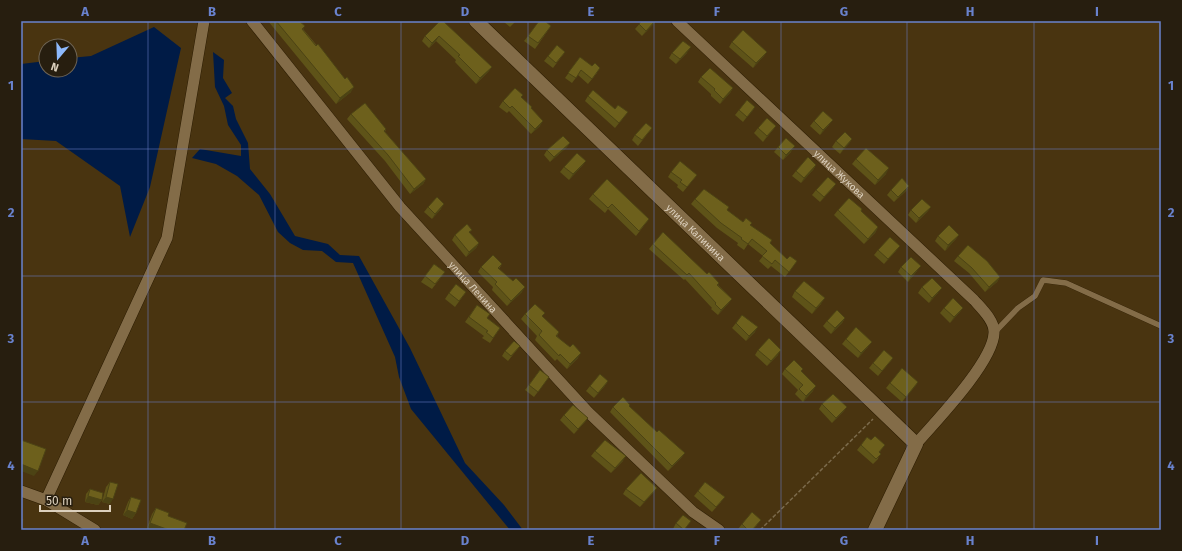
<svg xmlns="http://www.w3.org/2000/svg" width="1182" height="551" font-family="'Fira Sans',sans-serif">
	<rect width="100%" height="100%" fill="#493410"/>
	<g fill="#001b46">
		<polygon points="154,27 181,48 150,187 130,237 120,186 56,141 21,139 21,64 46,61 46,70 70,70 70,58 91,56"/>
		<polygon points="213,52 224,60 223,78 232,93 225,98 233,106 236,119 248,143 250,169 270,194 295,236 328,244 340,255 359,256 410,348 465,463 504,505 523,530 510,530 411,409 399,377 395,357 353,263 336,262 322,251 303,250 290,243 278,232 259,195 237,176 216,164 192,158 200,149 241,156 241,145 228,125 224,106 215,87"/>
	</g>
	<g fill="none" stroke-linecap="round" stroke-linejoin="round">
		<defs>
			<polyline id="service" points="995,332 1018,308 1035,296 1043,280 1066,283 1161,326"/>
			<g id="minor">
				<path id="s1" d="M 252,21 L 400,207 L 588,412 L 693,512 L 719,530"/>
				<path id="s2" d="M 677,21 L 974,300 C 981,308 995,321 994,333 C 993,362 936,421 916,444"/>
				<polyline points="21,491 46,500 95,530"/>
				<polyline points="46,500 167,238 204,21"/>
			</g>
			<g id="tertiary">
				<path id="s3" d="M 476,21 L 916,444 L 875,530"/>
			</g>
		</defs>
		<use href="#service" stroke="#2c1c02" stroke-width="6"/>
		<use href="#minor" stroke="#2c1c02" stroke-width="12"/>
		<use href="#tertiary" stroke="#2c1c02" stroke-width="15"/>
		<polyline stroke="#7b6a4b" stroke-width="1.5" stroke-dasharray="4 2" stroke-linecap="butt" points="760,530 873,419"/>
		<use href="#service" stroke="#836c48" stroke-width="5.5"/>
		<use href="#minor" stroke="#836c48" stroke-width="11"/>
		<use href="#tertiary" stroke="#836c48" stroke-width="14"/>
	</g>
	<g fill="#5e5318">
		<polygon points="268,21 299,21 305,26 303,29 345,79 351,92 336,104"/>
		<polygon points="440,21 492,67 488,72 476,84 455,62 456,60 436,41 429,48 422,41 425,36"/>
		<polygon points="505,21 516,21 510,27 504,22"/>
		<polygon points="642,21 656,21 642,36 635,29"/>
		<polygon points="551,26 535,49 524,41 528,36"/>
		<polygon points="732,42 767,52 763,57 753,68 729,47"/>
		<polygon points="565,52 553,68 544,61 548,56"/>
		<polygon points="672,53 687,53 676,64 669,58"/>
		<polygon points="580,57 597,73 588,84 578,75 572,83 565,78"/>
		<polygon points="701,77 733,88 730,93 720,104 711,96 711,94 698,82"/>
		<polygon points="588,96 624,117 615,128 585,101"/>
		<polygon points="521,97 531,108 540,126 531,134 509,111 507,113 499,107 503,101"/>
		<polygon points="755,107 743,122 735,115 739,110"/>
		<polygon points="351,114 386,129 385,132 426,179 423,184 410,194 385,161 347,119"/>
		<polygon points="814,121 829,125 820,135 810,126"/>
		<polygon points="776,126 772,131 763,142 754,133 758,128"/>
		<polygon points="652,128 638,146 632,140 635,135"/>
		<polygon points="852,139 840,154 832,147 836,141"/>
		<polygon points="570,143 566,148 550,162 544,155 547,150"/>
		<polygon points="778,147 791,152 783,160 774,152"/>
		<polygon points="856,159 886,174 875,185 852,164"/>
		<polygon points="586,161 582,166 569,180 560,172 564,167"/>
		<polygon points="816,165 813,170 801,183 792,176 796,171"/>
		<polygon points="671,172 697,175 683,192 677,187 678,185 668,177"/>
		<polygon points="836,184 832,189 820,202 812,195 816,190"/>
		<polygon points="909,186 906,191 894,202 887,195 891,190"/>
		<polygon points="593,194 649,219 636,236 608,209 605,213 589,199"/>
		<polygon points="695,199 727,210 743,222 750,225 787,259 797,261 785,277 771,266 768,269 759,261 763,256 748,244 744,250 737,245 738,243 717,228 691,204"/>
		<polygon points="428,207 441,209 432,219 424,212"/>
		<polygon points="931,207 927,212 916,223 908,215 911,210"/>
		<polygon points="838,210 861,211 878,227 875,233 864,244 834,215"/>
		<polygon points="470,233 479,243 476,248 466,257 452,240 455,235"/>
		<polygon points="959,235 955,240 945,251 935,241 938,236"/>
		<polygon points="653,244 707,274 719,283 718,285 732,299 728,304 718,315 711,309 712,308 685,279 684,280 649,249"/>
		<polygon points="878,250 896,251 884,264 874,255"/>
		<polygon points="958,256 1000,277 997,282 985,292 969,273 954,261"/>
		<polygon points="434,264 445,272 432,289 421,282"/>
		<polygon points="502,264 499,269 522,292 507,306 492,290 493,287 478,272 481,267"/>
		<polygon points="901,267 917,271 908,282 898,272"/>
		<polygon points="922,287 938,293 929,303 918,293"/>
		<polygon points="795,291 821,304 812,314 792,297"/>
		<polygon points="466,292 455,307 445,299 449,293"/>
		<polygon points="477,305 487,318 500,328 490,343 482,338 484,336 465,322"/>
		<polygon points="944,308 963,308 959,313 950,323 940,313"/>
		<polygon points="525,314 542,316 559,332 557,336 578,358 567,369 557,359 555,361 535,340 537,336 521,319"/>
		<polygon points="845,318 842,323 831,334 823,326 827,321"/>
		<polygon points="736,323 755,332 746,341 732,328"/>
		<polygon points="846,339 868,347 858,358 842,344"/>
		<polygon points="520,346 508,361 502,356 505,351"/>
		<polygon points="758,350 778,355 767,366 755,355"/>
		<polygon points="893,358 889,363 878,376 869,368 873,363"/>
		<polygon points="785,369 803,369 801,371 813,391 803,402 795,394 798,390 782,374"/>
		<polygon points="540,370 549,377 534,397 525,390"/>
		<polygon points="608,381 604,387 594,398 586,391 590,386"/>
		<polygon points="918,382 902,402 886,388 890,383"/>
		<polygon points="822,404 847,407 843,412 832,423 819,409"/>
		<polygon points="629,406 657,432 685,453 681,458 668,471 610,412 613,407"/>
		<polygon points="564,415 588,418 584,423 574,434 560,420"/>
		<polygon points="861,445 881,450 880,452 878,459 873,464 857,450"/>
		<polygon points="595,451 623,461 611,473 591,456"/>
		<polygon points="110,482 110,504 102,502 106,487"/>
		<polygon points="657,488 653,493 640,507 623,494 626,489"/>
		<polygon points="90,489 102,500 98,505 85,502 86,494"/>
		<polygon points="698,491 721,502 712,512 694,496"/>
		<polygon points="131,497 136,513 132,519 123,515 128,502"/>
		<polygon points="156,508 168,516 184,530 151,530 147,528 152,514"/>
		<polygon points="676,523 684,530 674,530 673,529"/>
		<polygon points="742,524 757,525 753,530 739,530 738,529"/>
	</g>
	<g fill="#4c4314">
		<polygon points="655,21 656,21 654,24 642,36 646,31"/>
		<polygon points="439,36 436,41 429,48 432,43"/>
		<polygon points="691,47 687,53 676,64 680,59"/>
		<polygon points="767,52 763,57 753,68 756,63"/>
		<polygon points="492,67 488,72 476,84 480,78"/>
		<polygon points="354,87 351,92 336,104 340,98"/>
		<polygon points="733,88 730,93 720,104 723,99"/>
		<polygon points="755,107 752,112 743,122"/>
		<polygon points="833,120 829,125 820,135 823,130"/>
		<polygon points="543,121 540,126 531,134 535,129"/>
		<polygon points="776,126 772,131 763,142 767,136"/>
		<polygon points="852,139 849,144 840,154 844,148"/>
		<polygon points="570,143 566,148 550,162 554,157"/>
		<polygon points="795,146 791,152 783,160 786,155"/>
		<polygon points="586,161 582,166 569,180 573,174"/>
		<polygon points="816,165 813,170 801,183 804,178"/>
		<polygon points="889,168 886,174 875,185 878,180"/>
		<polygon points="426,179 423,184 410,194 414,189"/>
		<polygon points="836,184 832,189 820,202 824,197"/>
		<polygon points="909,186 906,191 894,202 898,197"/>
		<polygon points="444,204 441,209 432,219 435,214"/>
		<polygon points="931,207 927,212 916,223 919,218"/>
		<polygon points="878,227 875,233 864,244 868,239"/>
		<polygon points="959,235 955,240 945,251 948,245"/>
		<polygon points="479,243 476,248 466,257 469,252"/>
		<polygon points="900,246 896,251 884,264 888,259"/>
		<polygon points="921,266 917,271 908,282 911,276"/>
		<polygon points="1000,277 997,282 985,292 989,287"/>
		<polygon points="525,287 522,292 507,306 511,301"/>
		<polygon points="942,288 938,293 929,303 932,298"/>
		<polygon points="825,298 821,304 812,314 816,308"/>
		<polygon points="732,299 728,304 718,315 721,310"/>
		<polygon points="963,308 959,313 950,323 954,317"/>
		<polygon points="845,318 842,323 831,334 835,328"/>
		<polygon points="758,327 755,332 746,341 749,336"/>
		<polygon points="872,342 868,347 858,358 861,353"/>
		<polygon points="781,350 778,355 767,366 771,361"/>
		<polygon points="581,353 578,358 567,369 570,364"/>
		<polygon points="608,381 604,387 594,398 598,393"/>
		<polygon points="918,382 915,387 902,402"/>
		<polygon points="816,386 813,391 803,402 806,396"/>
		<polygon points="847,407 843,412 832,423 836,418"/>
		<polygon points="588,418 584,423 574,434 578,429"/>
		<polygon points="685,453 681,458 668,471 672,466"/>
		<polygon points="626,456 623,461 611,473 615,468"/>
		<polygon points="21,464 38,471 34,476 21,471"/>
		<polygon points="657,488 653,493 640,507 644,502"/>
		<polygon points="88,496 102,500 98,505 85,502"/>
		<polygon points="106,497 113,499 110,504 102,502"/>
		<polygon points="127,510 136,513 132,519 123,515"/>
		<polygon points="150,523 169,530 151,530 147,528"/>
	</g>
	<g fill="#6d601c" stroke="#4c4314">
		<polygon points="276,21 299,21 305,26 302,29 316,46 318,44 345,79 347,77 354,87 340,98"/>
		<polygon points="440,21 443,21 492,67 480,78 458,56 460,55 439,36 432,43 425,36"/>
		<polygon points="539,21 545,21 551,26 538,43 528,36"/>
		<polygon points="642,21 655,21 646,31 639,24"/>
		<polygon points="743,30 767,52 756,63 732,42"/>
		<polygon points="683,41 691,47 680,59 672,53"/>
		<polygon points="557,45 565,52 556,63 548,56"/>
		<polygon points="580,57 592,66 595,63 600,68 592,79 581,70 576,78 568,73"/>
		<polygon points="710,68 733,88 723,99 714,90 715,89 701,77"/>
		<polygon points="515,88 523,95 521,97 532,107 531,108 543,121 535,129 512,106 510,108 503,101"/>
		<polygon points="593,90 615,109 618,105 628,112 619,123 588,96"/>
		<polygon points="747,100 755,107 747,117 739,110"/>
		<polygon points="365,103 386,129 384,131 426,179 414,189 388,155 351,114"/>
		<polygon points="823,111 833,120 823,130 814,121"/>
		<polygon points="767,118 776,126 767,136 758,128"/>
		<polygon points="646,123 652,128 642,140 635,135"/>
		<polygon points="845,132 852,139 844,148 836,141"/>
		<polygon points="563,136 570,143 554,157 547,150"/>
		<polygon points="786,138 795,146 786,155 778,147"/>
		<polygon points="866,148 889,168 878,180 856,159"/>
		<polygon points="577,153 586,161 573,174 564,167"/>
		<polygon points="808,157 816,165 804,178 796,171"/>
		<polygon points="680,161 697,175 687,187 680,182 682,180 671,172"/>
		<polygon points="828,177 836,184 824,197 816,190"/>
		<polygon points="902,178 909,186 898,197 891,190"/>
		<polygon points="607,179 649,219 639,231 612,204 608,208 593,194"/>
		<polygon points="704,189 729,207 727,210 743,222 746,218 752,223 750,225 772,240 770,243 787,259 790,256 797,261 789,272 775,260 772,264 762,256 767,251 752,239 748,244 741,239 742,238 721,223 695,199"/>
		<polygon points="437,197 444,204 435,214 428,207"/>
		<polygon points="849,198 862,209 861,211 878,227 868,239 838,210"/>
		<polygon points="922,199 931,207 919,218 911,210"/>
		<polygon points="467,224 472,230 469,232 479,243 469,252 455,235"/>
		<polygon points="949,225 959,235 948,245 938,236"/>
		<polygon points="663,232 707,274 709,272 719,283 717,285 732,299 721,310 715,304 716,303 689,273 687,275 653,244"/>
		<polygon points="890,237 900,246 888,259 878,250"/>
		<polygon points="968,245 987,261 1000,277 989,287 972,268 958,256"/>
		<polygon points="493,255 502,264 498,268 513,281 516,278 525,287 511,301 495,284 497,282 481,267"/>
		<polygon points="911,257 921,266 911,276 901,267"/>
		<polygon points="434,264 445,272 435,284 425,276"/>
		<polygon points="932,278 942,288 932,298 922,287"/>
		<polygon points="804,281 825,298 816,308 795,291"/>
		<polygon points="456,284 466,292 459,301 449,293"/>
		<polygon points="953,298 963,308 954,317 944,308"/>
		<polygon points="535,304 545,313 542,316 559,332 556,336 570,347 573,344 581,353 570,364 560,354 559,356 539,335 542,331 525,314"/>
		<polygon points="477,305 490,314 487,318 500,328 493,338 486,332 488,331 469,317"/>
		<polygon points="837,310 845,318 835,328 827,321"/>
		<polygon points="742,315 758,327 749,336 736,323"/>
		<polygon points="856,327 872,342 861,353 846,339"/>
		<polygon points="769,338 781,350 771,361 758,350"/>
		<polygon points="514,341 520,346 511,356 505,351"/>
		<polygon points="884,350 893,358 882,371 873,363"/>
		<polygon points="794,360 803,369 801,371 816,386 806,396 799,389 803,385 785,369"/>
		<polygon points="902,368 918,382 906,397 890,383"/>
		<polygon points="540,370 549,377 538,392 529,385"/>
		<polygon points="600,374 608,381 598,393 590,386"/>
		<polygon points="833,394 847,407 836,418 822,404"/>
		<polygon points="623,397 630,405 629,406 657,432 659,430 685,453 672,466 613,407"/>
		<polygon points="573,405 588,418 578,429 564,415"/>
		<polygon points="875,436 885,445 879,452 881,454 876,459 861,445 867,437 871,440"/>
		<polygon points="21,440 46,449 38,471 21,464"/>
		<polygon points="605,440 626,456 615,468 595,451"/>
		<polygon points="641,473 657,488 644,502 626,489"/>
		<polygon points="110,482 118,484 113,499 106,497"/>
		<polygon points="705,482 725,497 716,507 698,491"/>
		<polygon points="90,489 103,493 102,500 88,496"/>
		<polygon points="131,497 141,500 136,513 127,510"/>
		<polygon points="156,508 169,513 168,516 187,523 184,530 169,530 150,523"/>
		<polygon points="752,512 761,520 752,530 748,530 742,524"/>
		<polygon points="683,515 691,521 684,530 676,523"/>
		<polygon points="21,519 23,519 21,529"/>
	</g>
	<path fill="none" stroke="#6982cd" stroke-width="1" stroke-opacity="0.55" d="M 148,21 L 148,530M 275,21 L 275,530M 401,21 L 401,530M 528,21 L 528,530M 654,21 L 654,530M 781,21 L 781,530M 907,21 L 907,530M 1034,21 L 1034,530M 21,149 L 1161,149M 21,276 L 1161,276M 21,402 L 1161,402"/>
	<g text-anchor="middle" stroke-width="4" stroke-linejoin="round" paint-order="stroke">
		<g font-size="10" fill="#dcd0bd" stroke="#271e0f">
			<text dy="4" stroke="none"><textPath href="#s2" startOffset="223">улица Жукова</textPath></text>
			<text dy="4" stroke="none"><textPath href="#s3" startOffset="305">улица Калинина</textPath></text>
			<text dy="4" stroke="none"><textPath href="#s1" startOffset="346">улица Ленина</textPath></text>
		</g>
	</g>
	<rect width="1182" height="551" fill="none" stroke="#271e0f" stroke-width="44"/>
	<g transform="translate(58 58) rotate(199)"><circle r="19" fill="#271e0f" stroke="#6f6555"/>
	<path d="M0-3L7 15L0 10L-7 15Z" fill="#8db9fc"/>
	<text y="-6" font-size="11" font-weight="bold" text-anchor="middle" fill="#dcd0bd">N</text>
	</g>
	<path d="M40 505v6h70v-6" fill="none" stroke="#dcd0bd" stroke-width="2"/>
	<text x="46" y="505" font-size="12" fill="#dcd0bd" stroke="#271e0f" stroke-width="3" paint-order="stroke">50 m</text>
	<rect x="22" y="22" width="1138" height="507" fill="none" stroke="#6982cd" stroke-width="1.5"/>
	<g font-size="13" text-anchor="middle" font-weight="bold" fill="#6982cd">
		<text x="85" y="16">A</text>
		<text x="212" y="16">B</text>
		<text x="338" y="16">C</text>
		<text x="465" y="16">D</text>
		<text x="591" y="16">E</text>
		<text x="717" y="16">F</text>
		<text x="844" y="16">G</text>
		<text x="970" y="16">H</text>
		<text x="1097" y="16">I</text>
		<text x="11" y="90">1</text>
		<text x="1171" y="90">1</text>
		<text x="11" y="217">2</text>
		<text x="1171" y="217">2</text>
		<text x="11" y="343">3</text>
		<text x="1171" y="343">3</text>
		<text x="11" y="470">4</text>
		<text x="1171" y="470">4</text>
		<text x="85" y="545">A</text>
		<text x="212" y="545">B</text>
		<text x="338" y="545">C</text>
		<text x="465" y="545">D</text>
		<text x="591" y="545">E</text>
		<text x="717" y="545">F</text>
		<text x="844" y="545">G</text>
		<text x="970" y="545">H</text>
		<text x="1097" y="545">I</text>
	</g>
</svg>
